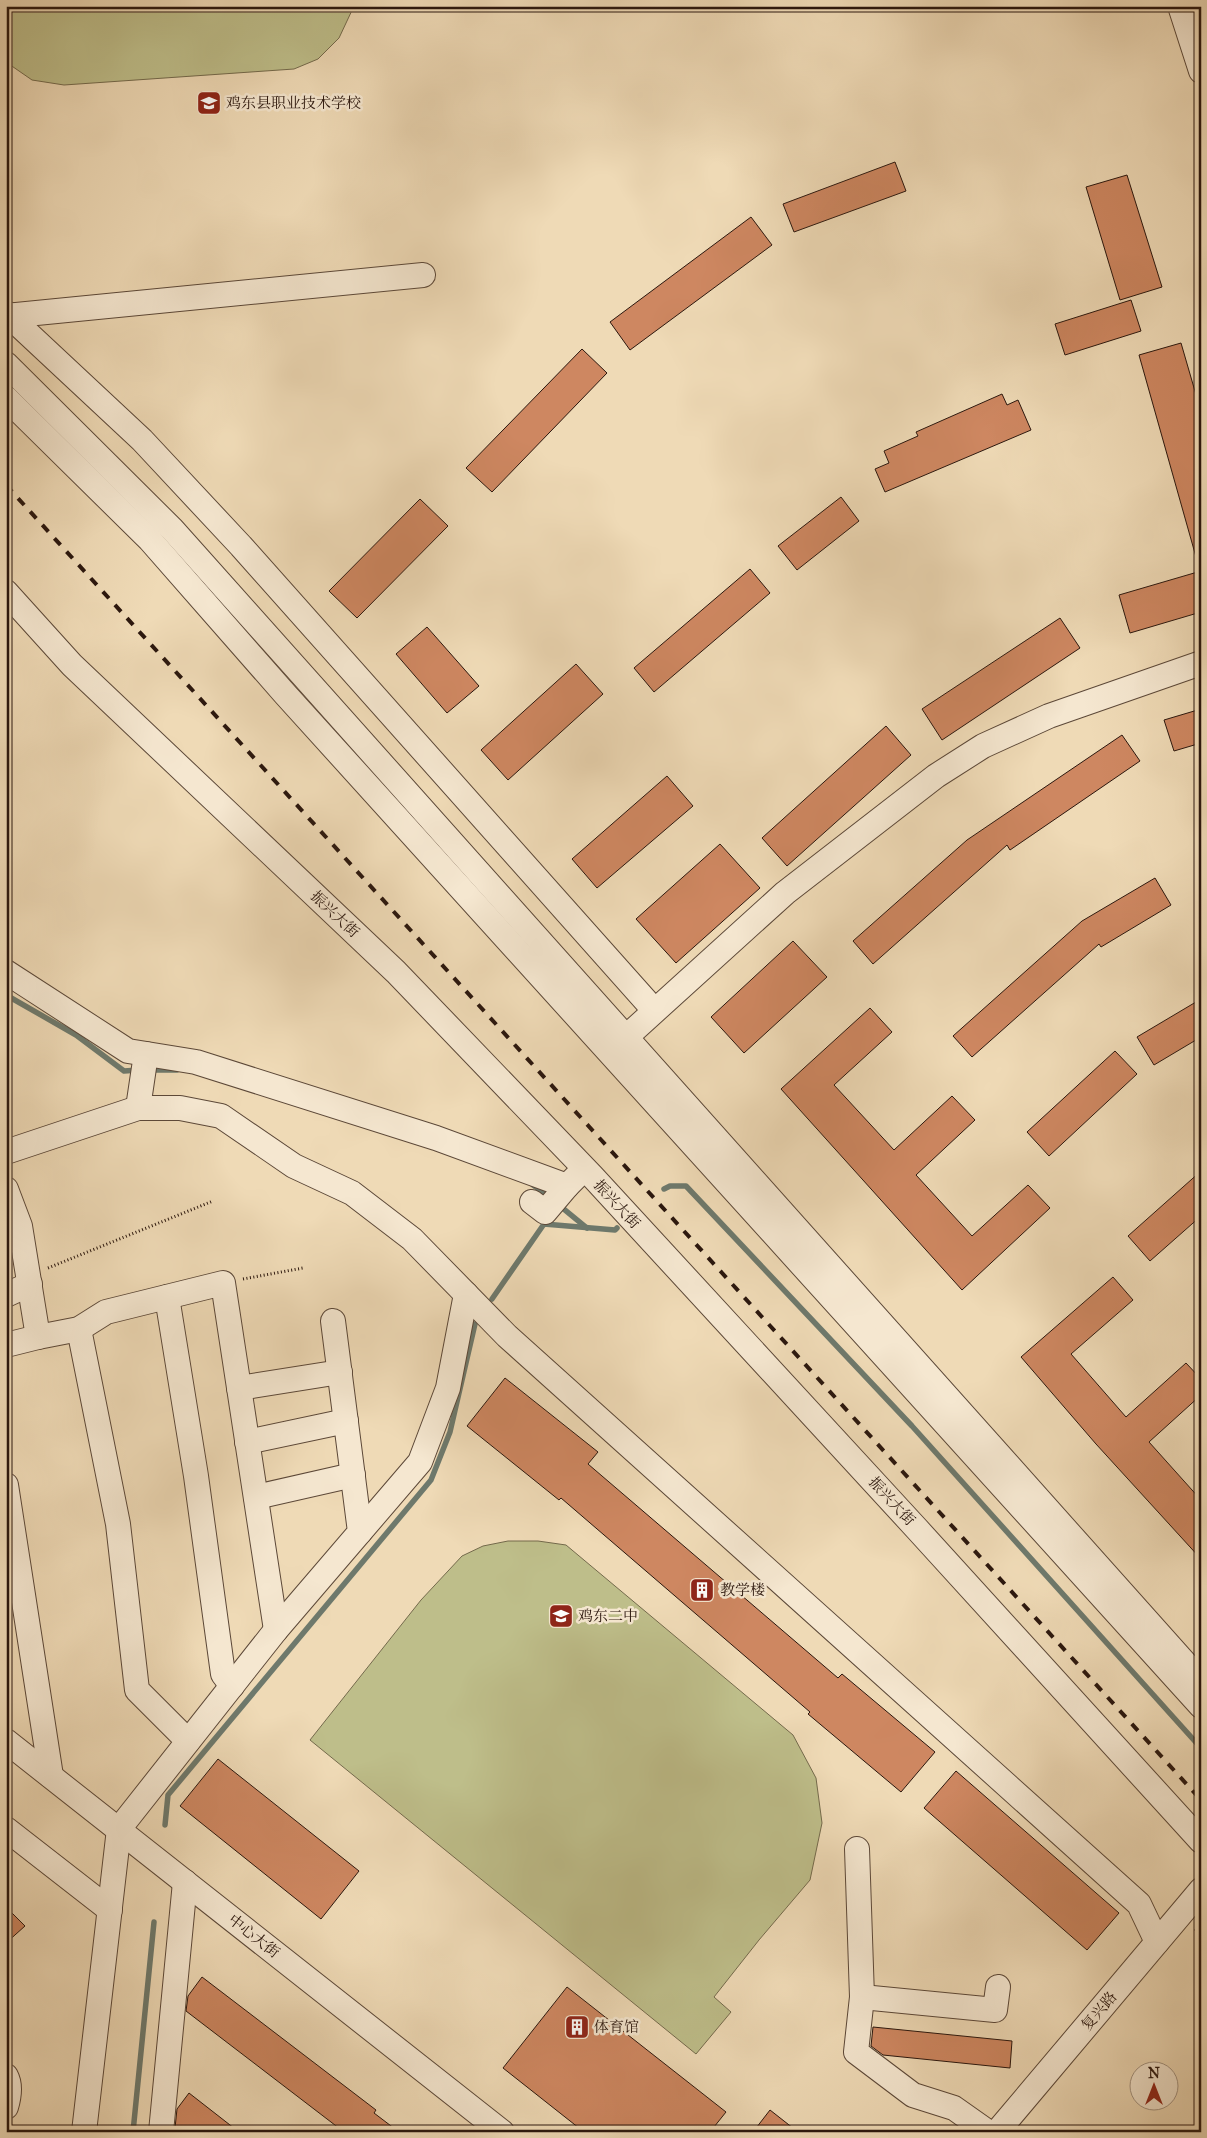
<svg xmlns="http://www.w3.org/2000/svg" width="1207" height="2138" font-family="'IM FELL Great Primer','Noto Serif SC',serif">
	<rect width="100%" height="100%" fill="#efdab6"/>
	<filter id="stains"><feTurbulence type="fractalNoise" baseFrequency=".004" numOctaves="4"/><feColorMatrix values="0 0 0 0 .2 0 0 0 0 .09 0 0 0 0 .02 0 0 0 .5 -.17"/></filter>
	<radialGradient id="worn" r=".72"><stop offset=".6" stop-color="#630" stop-opacity="0"/><stop offset="1" stop-color="#630" stop-opacity=".3"/></radialGradient>
	<g fill="#bebe8a" stroke="#746a4c">
		<polygon points="6,6 354,6 339,38 318,59 294,69 64,85 32,80 6,62"/>
		<polygon points="508,1541 538,1541 566,1545 793,1735 816,1778 822,1823 810,1880 759,1940 714,1997 731,2012 696,2054 310,1740 421,1600 462,1556 483,1546"/>
	</g>
	<g fill="none" stroke-linecap="round" stroke-linejoin="round">
		<g stroke="#6e796c" stroke-width="5.5">
			<polyline points="6,995 76,1035 124,1071 139,1070"/>
			<polyline points="149,1070 177,1070"/>
			<polyline points="533,1185 550,1197"/>
			<polyline points="664,1189 670,1186 686,1186 912,1426 1201,1748"/>
			<polyline points="559,1205 587,1228"/>
			<polyline points="492,1299 544,1224 615,1230 617,1228"/>
			<polyline points="165,1825 168,1795 431,1480 450,1432 475,1324"/>
			<polyline points="133,2132 154,1922"/>
		</g>
	</g>
	<g fill="#ce8761" stroke="#2b170e">
		<polygon points="895,162 906,191 794,232 783,204"/>
		<polygon points="1127,175 1162,287 1120,300 1086,187"/>
		<polygon points="751,217 772,245 630,350 610,322"/>
		<polygon points="1131,300 1141,331 1065,355 1055,324"/>
		<polygon points="1181,343 1201,412 1201,556 1196,557 1139,355"/>
		<polygon points="582,349 607,373 492,492 466,468"/>
		<polygon points="1002,394 1007,405 1018,400 1031,430 885,492 875,469 889,463 884,451 918,436 916,432"/>
		<polygon points="841,497 859,521 797,570 778,546"/>
		<polygon points="420,499 448,526 357,618 329,591"/>
		<polygon points="750,569 770,593 654,692 634,668"/>
		<polygon points="1201,571 1201,612 1130,633 1119,595"/>
		<polygon points="1060,618 1080,648 942,740 922,709"/>
		<polygon points="427,627 479,686 447,713 396,654"/>
		<polygon points="576,664 603,694 508,780 481,750"/>
		<polygon points="1201,709 1201,743 1174,751 1164,720"/>
		<polygon points="886,726 911,755 787,866 762,838"/>
		<polygon points="1122,735 1140,761 1010,850 1007,845 873,964 853,941 967,840"/>
		<polygon points="667,776 693,806 597,888 572,859"/>
		<polygon points="720,844 760,888 676,963 636,919"/>
		<polygon points="1155,878 1171,905 1101,947 1099,944 972,1057 953,1036 1082,921"/>
		<polygon points="793,941 827,977 744,1053 711,1017"/>
		<polygon points="1201,999 1201,1037 1154,1065 1137,1037"/>
		<polygon points="870,1008 892,1032 834,1085 894,1150 952,1096 975,1120 916,1175 972,1236 1028,1185 1050,1208 962,1290 781,1089"/>
		<polygon points="1115,1051 1137,1074 1049,1156 1027,1132"/>
		<polygon points="1201,1171 1201,1216 1150,1261 1128,1236"/>
		<polygon points="1113,1277 1133,1300 1071,1354 1126,1417 1186,1363 1201,1379 1201,1395 1149,1442 1201,1500 1201,1559 1096,1444 1021,1357"/>
		<polygon points="505,1378 598,1452 588,1464 838,1678 842,1674 935,1752 901,1792 808,1714 810,1712 561,1498 559,1500 467,1426"/>
		<polygon points="218,1759 359,1871 321,1919 180,1806"/>
		<polygon points="956,1771 1119,1913 1087,1950 924,1808"/>
		<polygon points="6,1907 25,1926 6,1943"/>
		<polygon points="202,1977 376,2110 374,2113 399,2132 344,2132 186,2011 188,1996"/>
		<polygon points="567,1987 726,2112 710,2132 584,2132 503,2068"/>
		<polygon points="873,2027 1012,2041 1010,2068 883,2055 871,2046"/>
		<polygon points="189,2093 239,2132 180,2132 175,2128 177,2109"/>
		<polygon points="770,2110 798,2132 753,2132"/>
	</g>
	<g fill="none" stroke-linecap="round" stroke-linejoin="round">
		<defs>
			<g id="minor">
				<polyline points="1180,6 1201,71"/>
				<polyline points="6,313 142,440 241,546 654,1010"/>
				<polyline points="6,316 423,275"/>
				<polyline points="6,364 172,529 1201,1681"/>
				<polyline points="6,398 150,540 285,694 1201,1706"/>
				<polyline points="6,592 72,665 396,972 592,1176 917,1529 1201,1841"/>
				<polyline points="6,972 128,1051 196,1062 436,1138 567,1186 584,1169"/>
				<polyline points="614,1048 785,893 936,776 983,746 1049,716 1201,663"/>
				<polyline points="138,1108 146,1054"/>
				<polyline points="6,1152 138,1108 180,1108 221,1116 294,1166 352,1193 412,1239 507,1336 1139,1904 1157,1942"/>
				<polyline points="6,1189 20,1226 38,1337 79,1329 106,1312 223,1283 276,1630"/>
				<polyline points="532,1202 545,1212 567,1186"/>
				<polyline points="6,1295 30,1284"/>
				<polyline points="167,1297 196,1476 223,1674 232,1686"/>
				<polyline points="79,1329 118,1524 137,1690 188,1741"/>
				<polyline points="6,1345 38,1337"/>
				<polyline points="239,1388 340,1372"/>
				<polyline points="247,1442 346,1421"/>
				<polyline points="6,1485 51,1776"/>
				<polyline points="256,1497 353,1475"/>
				<polyline points="360,1532 420,1462 448,1388 466,1294"/>
				<polyline points="6,1741 502,2132"/>
				<polyline points="6,1829 110,1910"/>
				<polyline points="857,1849 862,1997 856,2052 913,2095 954,2108 988,2132"/>
				<polyline points="862,1997 995,2010 998,1987"/>
				<path d="M 6,2076 C 11,2085 9,2097 6,2107"/>
				<polyline points="84,2132 119,1829 276,1630 360,1532 333,1321"/>
				<polyline points="161,2132 185,1882"/>
				<polyline points="997,2132 1201,1890"/>
			</g>
		</defs>
		<use href="#minor" stroke="#5c4838" stroke-width="26"/>
		<g stroke="#2b170e" stroke-width="3" stroke-dasharray="1 2.5" stroke-linecap="butt">
			<polyline points="48,1268 213,1201"/>
			<polyline points="243,1279 303,1268"/>
			<polyline points="1195,1929 1201,1935"/>
		</g>
		<use href="#minor" stroke="#f5e7d0" stroke-width="24"/>
		<polyline stroke="#2b170e" stroke-width="4" stroke-dasharray="9 9" stroke-linecap="butt" points="6,485 1201,1800"/>
	</g>
	<defs>
		<symbol id="school-square" viewBox="-11 -11 22 22"><rect x="-9" y="-9" width="18" height="18" rx="4" fill="#8f2418" stroke="#f5e7d0"/><path d="M0-5L7-2L0 1L-7-2ZM-4 1L0 2.5L4 1V4Q0 6-4 4Z" fill="#fff"/></symbol>
		<symbol id="building-square" viewBox="-11 -11 22 22"><rect x="-9" y="-9" width="18" height="18" rx="4" fill="#8f2418" stroke="#f5e7d0"/><path d="M-4-6H4V6H1V3H-1V6H-4ZM-2.5-4.3h1.7v1.8h-1.7ZM.8-4.3h1.7v1.8H.8ZM-2.5-1h1.7V.8h-1.7ZM.8-1h1.7V.8H.8Z" fill="#fff"/></symbol>
	</defs>
	<g fill-rule="evenodd">
		<use href="#school-square" x="195" y="89" width="28" height="28"/>
		<use href="#building-square" x="688" y="1576" width="28" height="28"/>
		<use href="#school-square" x="547" y="1602" width="28" height="28"/>
		<use href="#building-square" x="563" y="2013" width="28" height="28"/>
	</g>
	<g text-anchor="middle" stroke-width="5" stroke-linejoin="round" paint-order="stroke">
		<g font-size="15" fill="#2b170e" stroke="#f5e7d0" text-anchor="start">
			<text x="226" y="108">鸡东县职业技术学校</text>
			<text x="720" y="1595">教学楼</text>
			<text x="578" y="1621">鸡东二中</text>
			<text x="594" y="2032">体育馆</text>
		</g>
		<g font-size="15" fill="#2b170e" stroke="#f5e7d0">
			<text transform="translate(335 914) rotate(43)" y="5">振兴大街</text>
			<text transform="translate(617 1204) rotate(47)" y="5">振兴大街</text>
			<text transform="translate(892 1501) rotate(47)" y="5">振兴大街</text>
			<text transform="translate(254 1936) rotate(38)" y="5">中心大街</text>
			<text transform="translate(1099 2011) rotate(-50)" y="5">复兴路</text>
		</g>
	</g>
	<rect width="1207" height="2138" fill="none" stroke="#efdab6" stroke-width="25"/>
	<rect x="8" y="8" width="1192" height="2123" fill="none" stroke="#2b170e" stroke-width="2.5"/>
	<rect x="12" y="12" width="1182" height="2113" fill="none" stroke="#2b170e"/>
	<g transform="translate(1154 2086)"><circle r="24" fill="#f5e7d0" stroke="#a49482"/>
	<path d="M0-4L9 19L0 12L-9 19Z" fill="#8f2418"/>
	<text y="-8" font-size="14" font-weight="bold" text-anchor="middle" fill="#2b170e">N</text>
	</g>
	<rect width="100%" height="100%" filter="url(#stains)"/>
	<rect width="100%" height="100%" fill="url(#worn)"/>
</svg>
